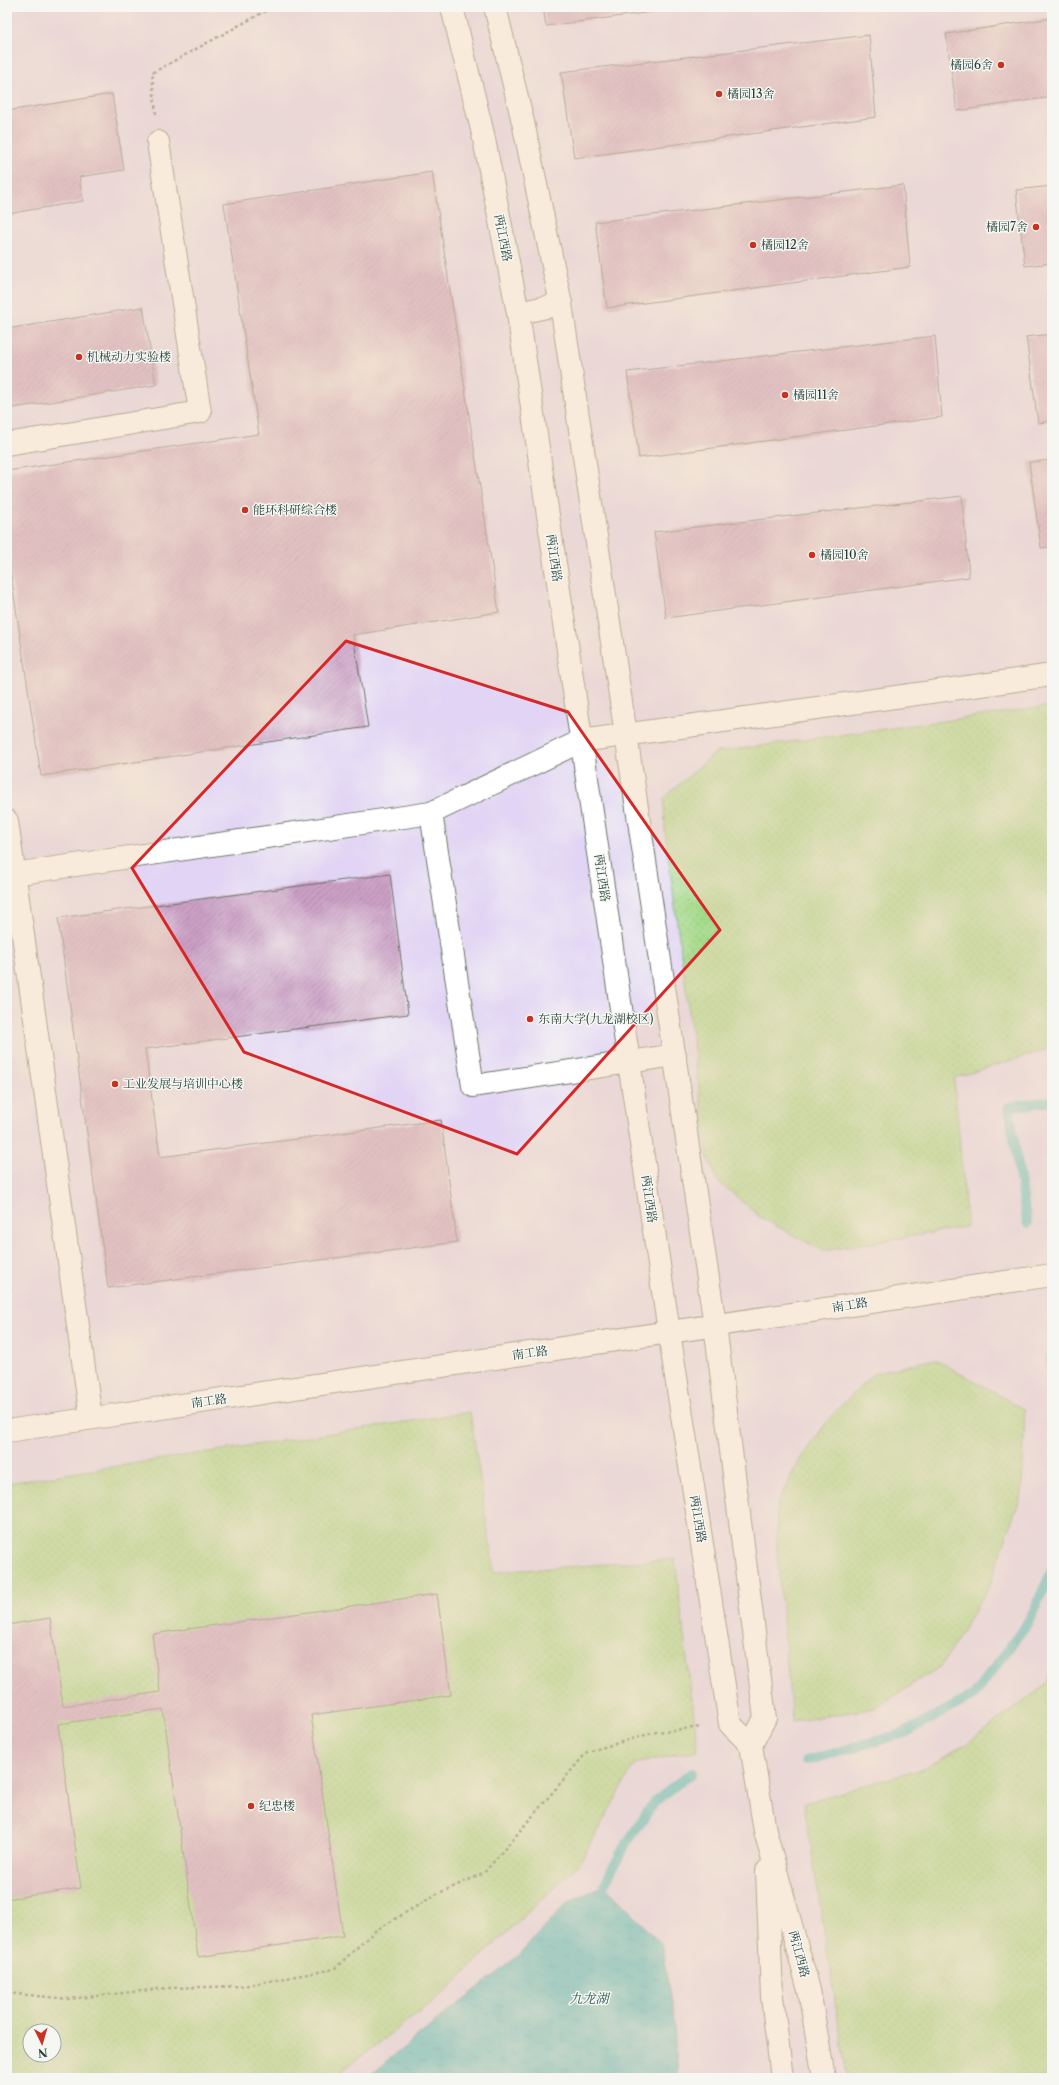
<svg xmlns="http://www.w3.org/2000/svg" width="1059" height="2085" font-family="'Libre Caslon Text','Noto Serif SC',serif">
	<defs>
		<pattern id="grass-dots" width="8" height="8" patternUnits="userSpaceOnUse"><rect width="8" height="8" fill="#a5da8a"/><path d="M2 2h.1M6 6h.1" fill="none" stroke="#8ebc78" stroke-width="1.8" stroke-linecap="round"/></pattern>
		<pattern id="water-ripples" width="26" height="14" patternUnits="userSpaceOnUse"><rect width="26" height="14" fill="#4ebcc7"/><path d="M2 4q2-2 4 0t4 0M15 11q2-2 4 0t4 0" fill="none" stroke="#409aa2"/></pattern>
		<pattern id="building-hatch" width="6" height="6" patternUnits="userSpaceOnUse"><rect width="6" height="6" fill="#cca0c6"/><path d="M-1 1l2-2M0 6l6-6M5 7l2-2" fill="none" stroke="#a584a2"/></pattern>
	</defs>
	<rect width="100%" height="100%" fill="#f6f6f2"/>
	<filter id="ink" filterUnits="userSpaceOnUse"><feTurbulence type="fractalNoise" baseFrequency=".025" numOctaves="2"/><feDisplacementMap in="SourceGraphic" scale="8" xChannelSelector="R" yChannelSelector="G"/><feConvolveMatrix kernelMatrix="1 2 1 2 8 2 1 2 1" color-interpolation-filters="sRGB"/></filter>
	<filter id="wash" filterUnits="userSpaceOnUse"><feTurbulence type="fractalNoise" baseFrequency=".012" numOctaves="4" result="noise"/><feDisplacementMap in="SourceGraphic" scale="16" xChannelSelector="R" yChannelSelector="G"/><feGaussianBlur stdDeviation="0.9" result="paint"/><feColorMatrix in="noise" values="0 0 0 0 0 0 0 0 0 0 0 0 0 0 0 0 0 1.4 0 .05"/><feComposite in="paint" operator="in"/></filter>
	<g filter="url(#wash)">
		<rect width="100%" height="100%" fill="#f3dbbd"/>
		<path fill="#e1d4f4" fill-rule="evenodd" d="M 7,7 L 1052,7 L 1052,2078 L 7,2078 ZM 30,2031 L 54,2031 L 54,2055 L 30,2055 Z"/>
		<g fill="url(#grass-dots)" stroke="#628c5f" fill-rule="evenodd">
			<polygon points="1052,706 1052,1048 954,1078 967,1227 823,1251 760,1217 717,1180 708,1157 665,831 664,798 716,752"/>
			<polygon points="935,1359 1025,1410 1022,1493 989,1587 941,1666 875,1708 792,1722 777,1552 777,1504 802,1456 833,1414 873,1374"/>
			<path d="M 470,1412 L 494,1572 L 675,1559 L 698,1750 L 635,1764 L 578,1865 L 443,1993 L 333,2078 L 7,2078 L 7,1483 ZM 30,2031 L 54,2031 L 54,2055 L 30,2055 Z"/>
			<polygon points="1052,1670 1052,2078 847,2078 804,1803 926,1768 969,1742 1047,1684"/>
		</g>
		<polygon fill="url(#water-ripples)" stroke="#367c7e" points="604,1885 661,1943 673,2013 678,2078 366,2078 519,1955 566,1904"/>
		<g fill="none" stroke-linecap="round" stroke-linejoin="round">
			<g stroke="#4ebcc7" stroke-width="10">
				<polyline points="1027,1223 1009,1107 1052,1101"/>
				<polyline points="1050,1358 1052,1371"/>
				<polyline points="806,1761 905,1733 974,1695 1029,1621 1052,1570"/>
				<polyline points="604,1885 623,1849 654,1802 692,1773"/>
			</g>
		</g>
		<g id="blocks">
			<g fill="url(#building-hatch)">
				<polygon points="543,7 683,7 683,8 546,26"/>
				<polygon points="1052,18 1052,97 957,111 946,34"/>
				<polygon points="869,35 876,117 574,158 561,72"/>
				<polygon points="112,94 124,170 79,177 83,201 7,214 7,111"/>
				<polygon points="432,172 499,612 353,635 368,727 41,776 7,548 7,471 259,434 224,204"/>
				<polygon points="903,185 910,267 607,308 595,222"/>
				<polygon points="1052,186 1052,263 1025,266 1016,190"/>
				<polygon points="143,307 156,385 7,409 7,329"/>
				<polygon points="1052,334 1052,421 1038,423 1026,337"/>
				<polygon points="935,336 942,417 639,458 627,372"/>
				<polygon points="1052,460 1052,547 1041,548 1029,462"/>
				<polygon points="962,496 969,577 666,618 654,532"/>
				<polygon points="390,874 408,1014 145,1049 160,1157 441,1120 457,1242 108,1288 58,918"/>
				<polygon points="7,1267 11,1289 7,1290"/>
				<polygon points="437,1594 451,1695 311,1715 343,1936 198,1957 163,1709 58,1724 81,1888 7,1899 7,1625 50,1618 63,1706 160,1692 152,1634"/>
			</g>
		</g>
	</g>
	<g filter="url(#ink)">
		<use href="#blocks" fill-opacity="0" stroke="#697464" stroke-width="1"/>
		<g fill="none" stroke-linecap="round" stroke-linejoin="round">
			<defs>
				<g id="minor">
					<polyline points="452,7 483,134 518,313 669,1332 730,1724 751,1745 765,1831 809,1990 824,2078"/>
					<polyline points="495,7 523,122 561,304 715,1325 765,1718 751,1745"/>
					<polyline points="518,313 561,304"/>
					<polyline points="7,444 200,412 158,142"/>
					<polyline points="431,813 473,1086 675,1055"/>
					<polyline points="7,821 91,1418"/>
					<polyline points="7,875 431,813 581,741 1052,675"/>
					<polyline points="7,1431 1052,1275"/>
					<polyline points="767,1871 772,1997 782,2078"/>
				</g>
			</defs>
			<use href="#minor" stroke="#697464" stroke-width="24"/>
			<g stroke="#697464" stroke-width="2.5" stroke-dasharray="3 3" stroke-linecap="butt">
				<polyline points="156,114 152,73 273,7"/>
				<polyline points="7,1993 69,1999 168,1988 243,1986 334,1969 375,1931 437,1894 484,1873 587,1752 656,1732 702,1727"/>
			</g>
			<use href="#minor" stroke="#fff" stroke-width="22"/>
		</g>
	</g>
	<path d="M0 0H1059V2085H0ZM 346,641 L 568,712 L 720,930 L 517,1154 L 244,1052 L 132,868 Z" fill="#f3dbbd" fill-opacity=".55" fill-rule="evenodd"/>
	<path fill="none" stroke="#d62828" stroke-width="3" stroke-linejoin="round" d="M 346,641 L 568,712 L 720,930 L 517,1154 L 244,1052 L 132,868 Z"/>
	<g fill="#c8321e" stroke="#f6f6f2" stroke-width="1.5">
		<circle cx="1001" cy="65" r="4"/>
		<circle cx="719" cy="94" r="4"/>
		<circle cx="1036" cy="227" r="4"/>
		<circle cx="753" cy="245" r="4"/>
		<circle cx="79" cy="357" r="4"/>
		<circle cx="785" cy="395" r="4"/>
		<circle cx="245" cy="510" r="4"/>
		<circle cx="812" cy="555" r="4"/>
		<circle cx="530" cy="1019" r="4"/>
		<circle cx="115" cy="1084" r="4"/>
		<circle cx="251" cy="1806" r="4"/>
	</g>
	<g text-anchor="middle" stroke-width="3" stroke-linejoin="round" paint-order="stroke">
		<g font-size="12" fill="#1f3d34" stroke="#f6f6f2" text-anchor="start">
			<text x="993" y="69" text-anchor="end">橘园6舍</text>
			<text x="727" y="98">橘园13舍</text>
			<text x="1028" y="231" text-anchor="end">橘园7舍</text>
			<text x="761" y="249">橘园12舍</text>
			<text x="87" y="361">机械动力实验楼</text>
			<text x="793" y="399">橘园11舍</text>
			<text x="253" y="514">能环科研综合楼</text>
			<text x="820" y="559">橘园10舍</text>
			<text x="538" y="1023">东南大学(九龙湖校区)</text>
			<text x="123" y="1088">工业发展与培训中心楼</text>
			<text x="259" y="1810">纪忠楼</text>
		</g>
		<g font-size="12" fill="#1f3d34" stroke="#f6f6f2">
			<text transform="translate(503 238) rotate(79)" y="4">两江西路</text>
			<text transform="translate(554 558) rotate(82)" y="4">两江西路</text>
			<text transform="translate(602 878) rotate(82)" y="4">两江西路</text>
			<text transform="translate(649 1199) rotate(82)" y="4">两江西路</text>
			<text transform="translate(850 1305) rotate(-9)" y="4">南工路</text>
			<text transform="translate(530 1353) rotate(-8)" y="4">南工路</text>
			<text transform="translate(209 1401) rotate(-8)" y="4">南工路</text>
			<text transform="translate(698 1519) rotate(81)" y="4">两江西路</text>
			<text transform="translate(799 1954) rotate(75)" y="4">两江西路</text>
		</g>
		<g font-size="13" font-style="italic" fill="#2b5d59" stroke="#f6f6f2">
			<text x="589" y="2003">九龙湖</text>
		</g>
	</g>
	<rect width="1059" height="2085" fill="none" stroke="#f6f6f2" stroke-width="24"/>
	<g transform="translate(42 2043) rotate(175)"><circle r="19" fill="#f6f6f2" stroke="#a0aca6"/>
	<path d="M0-3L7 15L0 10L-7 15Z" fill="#c8321e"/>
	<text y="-6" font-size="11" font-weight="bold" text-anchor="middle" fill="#1f3d34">N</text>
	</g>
</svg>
